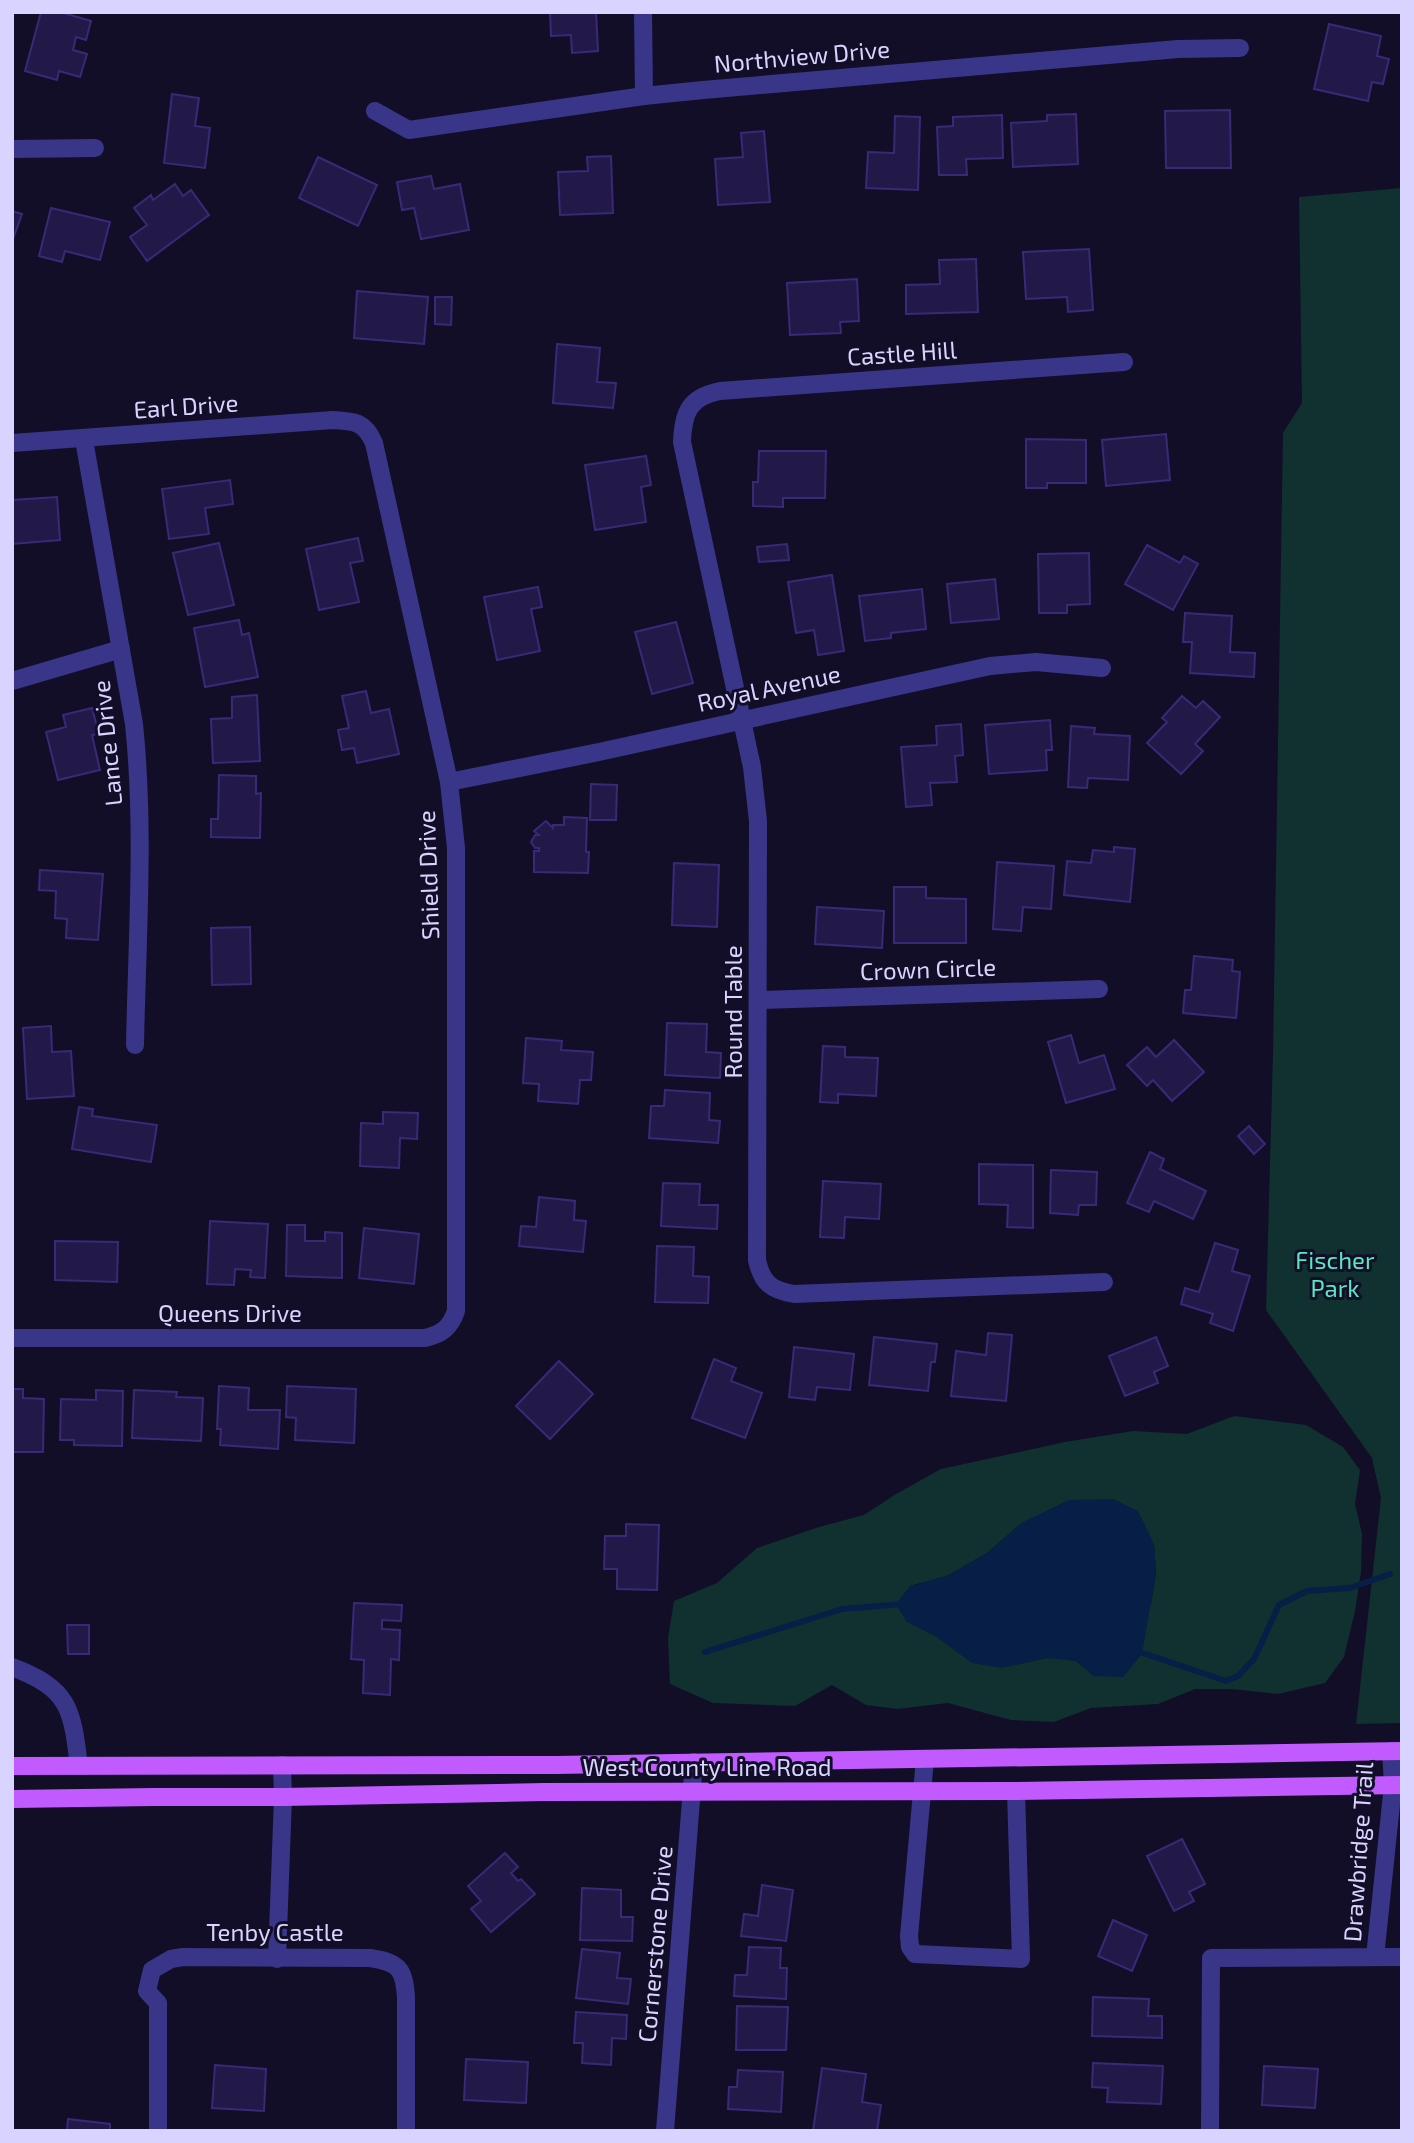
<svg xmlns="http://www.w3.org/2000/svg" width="1414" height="2143" font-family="'Exo 2',sans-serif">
	<rect width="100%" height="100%" fill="#120e27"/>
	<g fill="#103130" fill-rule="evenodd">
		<polygon points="1402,188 1402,1723 1356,1724 1381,1498 1372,1458 1266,1310 1273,1053 1283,433 1302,403 1299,197"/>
		<path d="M 1234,1416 L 1306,1425 L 1343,1447 L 1360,1470 L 1355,1504 L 1362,1534 L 1361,1572 L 1355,1611 L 1344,1657 L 1325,1683 L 1278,1694 L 1232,1689 L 1195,1689 L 1158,1704 L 1091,1708 L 1054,1722 L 1011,1720 L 948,1703 L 897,1709 L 866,1705 L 832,1685 L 795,1706 L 713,1703 L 670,1684 L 668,1638 L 674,1601 L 717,1583 L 757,1548 L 819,1527 L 864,1515 L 896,1494 L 941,1469 L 1065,1442 L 1133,1431 L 1187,1434 ZM 1023,1522 L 1154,1544 L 1156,1573 L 1151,1604 L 1094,1676 L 1076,1661 L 935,1636 L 906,1621 L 910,1586 L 947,1576 L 987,1553 Z"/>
	</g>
	<polygon fill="#071e47" points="1113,1499 1138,1511 1154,1544 1156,1573 1142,1654 1123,1677 1094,1676 1076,1661 1048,1658 1002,1668 972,1663 935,1636 906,1621 896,1604 910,1586 947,1576 987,1553 1023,1522 1069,1500"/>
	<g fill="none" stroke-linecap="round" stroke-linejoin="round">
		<g stroke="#071e47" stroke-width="6">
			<polyline points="1134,1650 1226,1681 1238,1676 1254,1659 1279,1605 1307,1591 1350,1588 1390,1574"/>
			<polyline points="705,1652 842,1609 903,1604"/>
		</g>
	</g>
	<g fill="#231949" stroke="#392977" stroke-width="2">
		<polygon points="41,12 60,12 91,21 86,40 76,37 73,50 87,54 80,77 59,71 57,80 25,71"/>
		<polygon points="550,12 596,12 598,51 572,53 571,35 551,36"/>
		<polygon points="1329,24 1381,36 1377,56 1389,59 1383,84 1372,82 1368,101 1314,89"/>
		<polygon points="172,94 199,98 195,126 210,128 205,168 164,163"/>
		<polygon points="1230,110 1231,168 1166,168 1165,111"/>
		<polygon points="1076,114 1078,164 1013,167 1011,123 1047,121 1047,115"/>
		<polygon points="1002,115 1003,158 966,159 967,175 939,175 937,127 953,126 953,117"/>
		<polygon points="895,116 920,117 918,190 866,188 868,152 894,153"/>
		<polygon points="764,131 770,202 718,205 715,159 743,157 741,133"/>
		<polygon points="611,156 613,213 560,215 558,172 588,171 587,157"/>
		<polygon points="318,157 377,185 358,226 299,198"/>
		<polygon points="431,176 434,189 460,184 469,230 421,239 414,208 402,210 397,182"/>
		<polygon points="175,184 183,196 191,190 209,215 147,261 130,237 147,225 134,208 151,195 153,200"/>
		<polygon points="51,208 110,222 100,260 65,251 62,262 39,256"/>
		<polygon points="12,211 22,214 12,242"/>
		<polygon points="1089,249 1093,310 1068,312 1067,297 1026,299 1023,252"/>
		<polygon points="976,259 978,312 906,314 906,285 940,284 939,260"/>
		<polygon points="857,279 859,321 840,322 841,333 790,335 787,283"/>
		<polygon points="357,291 428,297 424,344 354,338"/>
		<polygon points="435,297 452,297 451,325 435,324"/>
		<polygon points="557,344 600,348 597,382 616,383 613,408 553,403"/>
		<polygon points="1166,434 1170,480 1106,486 1102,440"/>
		<polygon points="1026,439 1086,440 1086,483 1047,483 1047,488 1026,488"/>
		<polygon points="759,451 826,451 825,498 783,498 783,507 753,506 753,482 758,482"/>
		<polygon points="646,456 651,485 641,487 646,522 595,530 585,465"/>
		<polygon points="230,480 233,504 205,508 209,534 169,539 162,489"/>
		<polygon points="57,497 60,540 12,544 12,500"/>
		<polygon points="358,538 363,561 350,563 359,602 319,610 306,549"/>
		<polygon points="219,543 234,605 188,615 173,553"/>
		<polygon points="787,544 789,560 759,562 757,547"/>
		<polygon points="1147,545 1180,563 1184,556 1198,564 1173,610 1125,584"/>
		<polygon points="1089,553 1090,604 1067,605 1067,613 1039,613 1038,554"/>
		<polygon points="832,575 844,651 818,655 814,630 796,633 788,582"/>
		<polygon points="995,579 999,619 951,623 947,584"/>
		<polygon points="538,587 542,607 531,609 540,651 497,660 484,597"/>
		<polygon points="922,589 926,629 891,633 891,638 865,641 859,596"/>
		<polygon points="1185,613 1232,616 1230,652 1255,653 1254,677 1190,673 1192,642 1183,642"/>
		<polygon points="239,620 242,635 249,633 258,677 205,687 194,628"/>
		<polygon points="676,622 693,683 652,694 635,632"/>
		<polygon points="366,691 371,713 389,709 399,754 357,763 354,748 342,750 338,730 349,728 342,696"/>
		<polygon points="257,695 260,761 213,763 211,719 232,718 232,697"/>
		<polygon points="1182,696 1196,708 1203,701 1220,717 1195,744 1203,751 1181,774 1147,743 1167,722 1162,718"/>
		<polygon points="92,708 99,734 92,735 100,770 58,780 46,732 66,727 63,715"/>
		<polygon points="1050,720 1052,750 1046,750 1047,770 989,774 985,725"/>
		<polygon points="961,724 963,755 955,756 957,782 930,783 932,805 906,807 901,747 937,745 936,726"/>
		<polygon points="1071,726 1095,728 1094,734 1130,736 1128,780 1088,778 1087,788 1068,787"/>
		<polygon points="219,775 256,776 256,794 261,793 260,838 211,837 211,819 218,819"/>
		<polygon points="591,784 617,785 616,820 590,820"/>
		<polygon points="564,817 587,818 586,852 589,852 588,873 534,872 534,851 539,851 539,848 535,848 531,842 535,835 539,835 534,831 546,821 553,828 553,825 564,825"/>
		<polygon points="1114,847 1135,849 1130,902 1064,895 1067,861 1091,863 1093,850 1114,852"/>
		<polygon points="997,862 1054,866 1051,909 1023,907 1021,931 993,929"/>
		<polygon points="674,863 719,865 717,927 672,925"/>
		<polygon points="40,870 103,874 98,940 66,938 67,919 55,918 56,891 39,890"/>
		<polygon points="894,887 926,887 926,898 966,899 966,943 894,943"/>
		<polygon points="817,907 884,911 882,948 815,944"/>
		<polygon points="250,927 251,984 212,985 211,928"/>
		<polygon points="1194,956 1233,960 1232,971 1240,972 1236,1018 1183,1013 1185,990 1191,990"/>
		<polygon points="667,1023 707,1024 706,1052 721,1053 720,1078 665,1075"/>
		<polygon points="51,1026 52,1052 71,1051 74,1096 27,1099 23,1028"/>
		<polygon points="1071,1035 1079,1063 1104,1055 1115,1089 1066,1103 1048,1042"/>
		<polygon points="526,1038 562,1041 561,1050 593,1052 591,1080 580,1080 578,1104 538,1101 539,1084 523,1083"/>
		<polygon points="1174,1040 1204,1072 1172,1101 1153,1080 1147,1086 1127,1065 1147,1047 1156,1057"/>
		<polygon points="823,1046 845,1047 845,1057 878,1058 876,1096 838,1094 838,1103 820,1102"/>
		<polygon points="665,1090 710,1093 709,1120 720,1121 718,1143 649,1138 651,1106 664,1106"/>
		<polygon points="79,1107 93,1109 92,1116 157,1125 151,1162 72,1149"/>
		<polygon points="383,1112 418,1113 417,1139 400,1138 399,1168 360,1166 361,1123 383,1124"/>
		<polygon points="1249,1126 1265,1144 1254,1154 1238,1136"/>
		<polygon points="1150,1152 1164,1159 1160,1169 1206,1191 1193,1219 1154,1201 1149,1212 1127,1203"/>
		<polygon points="979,1164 1033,1165 1033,1228 1007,1227 1008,1205 979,1204"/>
		<polygon points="1051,1170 1097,1172 1096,1205 1079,1205 1078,1215 1050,1213"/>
		<polygon points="823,1181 881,1184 879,1219 845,1217 844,1238 820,1237"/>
		<polygon points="663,1183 700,1184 699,1205 718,1205 717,1229 661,1226"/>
		<polygon points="539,1197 575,1201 574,1220 586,1221 583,1252 519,1246 521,1226 536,1227"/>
		<polygon points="210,1221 268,1224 265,1278 250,1277 251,1270 235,1269 234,1285 207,1284"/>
		<polygon points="287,1225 305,1225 305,1241 325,1241 325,1232 342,1233 342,1278 286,1276"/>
		<polygon points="364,1228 419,1234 414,1284 359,1278"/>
		<polygon points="55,1241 118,1242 117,1282 55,1280"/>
		<polygon points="1215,1243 1238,1250 1232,1271 1250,1276 1233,1331 1210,1323 1213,1314 1181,1304 1185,1288 1199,1292"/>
		<polygon points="657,1246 694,1247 693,1276 709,1277 708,1303 655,1302"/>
		<polygon points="988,1333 1012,1335 1006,1401 951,1396 956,1351 986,1355"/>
		<polygon points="874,1337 937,1344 935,1362 931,1362 928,1391 869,1385"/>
		<polygon points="1156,1337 1168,1366 1154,1372 1158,1383 1125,1396 1109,1356"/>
		<polygon points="794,1347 854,1354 850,1390 817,1387 815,1400 789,1397"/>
		<polygon points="714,1359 736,1368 731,1381 762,1393 745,1438 692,1418"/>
		<polygon points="559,1361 593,1394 550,1439 516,1406"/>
		<polygon points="219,1386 249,1388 248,1410 280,1410 278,1449 220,1445 221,1429 217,1429"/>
		<polygon points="287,1386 356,1389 354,1443 295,1440 296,1418 286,1417"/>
		<polygon points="12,1389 23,1389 23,1398 44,1399 43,1452 12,1452"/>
		<polygon points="96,1390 123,1391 122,1446 74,1445 74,1440 60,1440 61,1399 96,1400"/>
		<polygon points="134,1390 177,1392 176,1397 203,1398 201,1441 132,1438"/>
		<polygon points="626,1524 659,1525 657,1590 617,1589 617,1569 604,1569 605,1536 626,1536"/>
		<polygon points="354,1603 402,1605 401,1621 382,1620 382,1629 400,1630 399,1660 391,1659 390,1695 363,1693 364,1660 351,1659"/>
		<polygon points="67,1625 89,1625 89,1654 68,1654"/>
		<polygon points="1182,1839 1205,1884 1189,1892 1194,1901 1174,1911 1147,1856"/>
		<polygon points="505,1853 518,1867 511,1873 518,1881 521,1879 535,1894 491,1932 471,1909 481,1901 468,1886"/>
		<polygon points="762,1885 793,1890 786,1941 741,1936 744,1914 758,1916"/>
		<polygon points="582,1888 621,1890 621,1917 633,1917 632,1941 580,1940"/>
		<polygon points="1113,1920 1147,1935 1132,1971 1098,1956"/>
		<polygon points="749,1947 781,1948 780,1968 787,1968 786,1999 734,1996 735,1975 747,1975"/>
		<polygon points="582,1949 620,1953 617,1978 631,1979 628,2004 576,1998"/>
		<polygon points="1093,1997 1149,1999 1148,2016 1162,2016 1162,2038 1092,2036"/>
		<polygon points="737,2006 788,2007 786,2050 736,2050"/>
		<polygon points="576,2012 627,2015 626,2039 612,2038 611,2065 582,2063 583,2043 574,2043"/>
		<polygon points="466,2059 528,2062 526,2103 464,2100"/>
		<polygon points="1093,2063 1163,2066 1161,2104 1107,2102 1108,2088 1092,2087"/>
		<polygon points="215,2065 266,2069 264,2111 212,2108"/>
		<polygon points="1264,2066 1318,2069 1315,2108 1262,2105"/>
		<polygon points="822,2068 866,2074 862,2102 881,2105 877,2131 813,2131"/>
		<polygon points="738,2070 783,2072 781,2112 728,2109 729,2087 737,2087"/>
		<polygon points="68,2119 110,2124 110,2131 67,2131"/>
	</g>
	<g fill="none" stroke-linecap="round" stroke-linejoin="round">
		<g stroke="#393689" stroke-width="18">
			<polyline points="643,12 644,96"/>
			<polyline points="375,111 409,130 644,96 703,90 1178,49 1240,48"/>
			<polyline points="12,149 95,148"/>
			<path d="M 84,440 L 134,724 C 145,830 137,938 135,1045"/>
			<path d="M 12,443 L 333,420 C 355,421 365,422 374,443 L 449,782 L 456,848 L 456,1311 C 450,1328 442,1334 425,1338 L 12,1338"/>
			<polyline points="12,681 121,649"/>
			<polyline points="449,782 599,752 990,666 1036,662 1102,668"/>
			<polyline points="759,1000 1099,989"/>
			<path d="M 1104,1282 L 794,1294 C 771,1290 762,1283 757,1260 L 758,821 L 752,767 L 682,442 C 683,413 689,397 720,391 L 1124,362"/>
			<path d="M 12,1667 C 70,1689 72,1709 79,1766"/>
			<polyline points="925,1759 909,1936 910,1947 915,1954 1021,1959 1016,1791"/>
			<polyline points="1375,1957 1393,1785 1391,1751"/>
			<polyline points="277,1959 283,1797 282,1765"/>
			<path d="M 158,2131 L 158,2003 L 147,1991 L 152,1970 L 171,1959 L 183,1957 L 370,1958 C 399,1962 404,1969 406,1997 L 406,2131"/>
			<polyline points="665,2131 694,1762"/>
			<polyline points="1210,2131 1211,1958 1402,1957"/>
		</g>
		<g stroke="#c25bff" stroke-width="18">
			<polyline points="12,1766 556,1765 1402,1751"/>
			<polyline points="12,1799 154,1797 283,1797 544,1792 1016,1791 1402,1785"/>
		</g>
	</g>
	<g text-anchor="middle" stroke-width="6" stroke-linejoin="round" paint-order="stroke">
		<g font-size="24" fill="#d9d4ff" stroke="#120e27">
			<text transform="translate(802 57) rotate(-5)" y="8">Northview Drive</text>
			<text transform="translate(902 354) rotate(-4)" y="8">Castle Hill</text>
			<text transform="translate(186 407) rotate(-4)" y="8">Earl Drive</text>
			<text transform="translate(769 689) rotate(-12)" y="8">Royal Avenue</text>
			<text transform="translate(108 743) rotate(-96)" y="8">Lance Drive</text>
			<text transform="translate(429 875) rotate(-92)" y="8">Shield Drive</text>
			<text transform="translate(928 970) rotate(-2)" y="8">Crown Circle</text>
			<text transform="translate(734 1012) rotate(-90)" y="8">Round Table</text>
			<text x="230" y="1322">Queens Drive</text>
			<text x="707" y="1776">West County Line Road</text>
			<text transform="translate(1359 1852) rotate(-86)" y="8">Drawbridge Trail</text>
			<text x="275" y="1941">Tenby Castle</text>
			<text transform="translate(656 1944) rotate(-85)" y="8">Cornerstone Drive</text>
		</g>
		<g font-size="24" fill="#58e7c3" stroke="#120e27">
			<text x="1335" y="1269">Fischer<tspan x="1335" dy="28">Park</tspan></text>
		</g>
	</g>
	<rect width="1414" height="2143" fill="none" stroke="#d9d4ff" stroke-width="28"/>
</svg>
